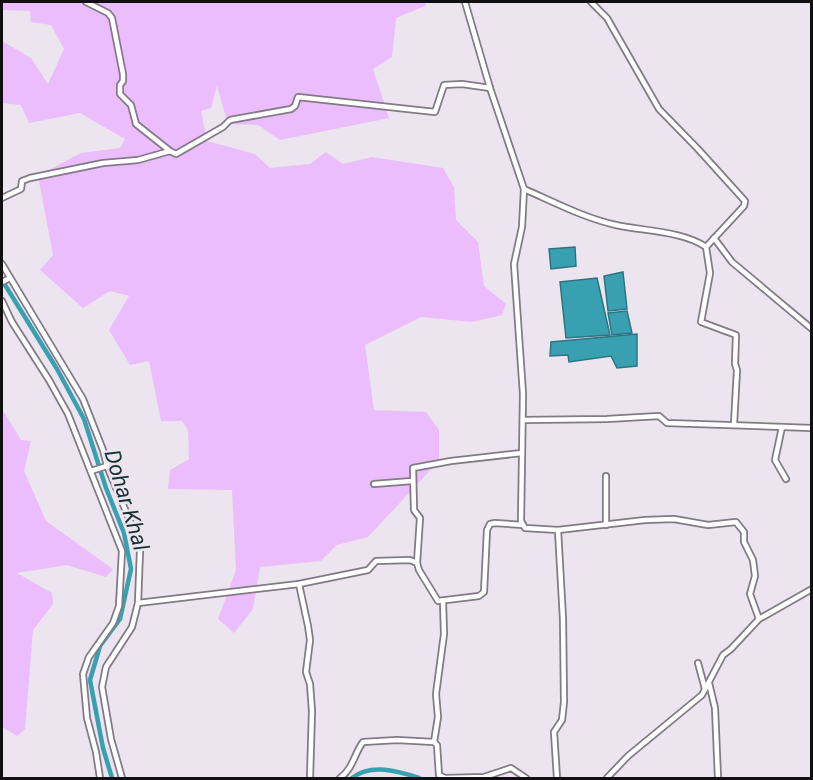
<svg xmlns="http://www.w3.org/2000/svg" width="813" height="780" font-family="Roboto,sans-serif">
	<rect width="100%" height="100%" fill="#ece4ef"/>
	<g fill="#ebbdfd">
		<polygon points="2,2 426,2 425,6 396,18 392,57 373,69 389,118 280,140 258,125 228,124 217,86 211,108 201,111 207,141 255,154 270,168 310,164 326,152 343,164 372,157 443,168 454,187 456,220 478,242 484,286 506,304 502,315 472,322 421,317 365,345 374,410 426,412 439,430 439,461 368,537 337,545 321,561 260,567 253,609 234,633 218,619 236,570 232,490 168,489 170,470 189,459 188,430 182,421 161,421 149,361 130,365 109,330 129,296 110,291 83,308 40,270 53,255 38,176 81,153 120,148 125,139 80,113 29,123 21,105 2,103 2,41 31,58 48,84 64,49 51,25 31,22 30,11 2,10"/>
		<polygon points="2,411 4,412 21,440 31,441 24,471 46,521 113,569 106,577 67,565 17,573 52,593 53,604 33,630 25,729 17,736 2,727"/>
	</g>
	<g fill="#38a0b1" stroke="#2d7482" stroke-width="1.5">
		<polygon points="575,247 576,266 551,269 549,249"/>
		<polygon points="623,272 627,309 608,311 604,276"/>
		<polygon points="597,278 610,335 566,338 560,282"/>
		<polygon points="627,311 632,333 612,335 608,313"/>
		<polygon points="637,334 637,366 617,368 611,356 569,362 568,355 550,356 551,342"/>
	</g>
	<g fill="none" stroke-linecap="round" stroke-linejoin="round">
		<g stroke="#38a0b1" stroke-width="4.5">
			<polyline points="2,280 57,369 84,419 106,488 124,533 131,569 120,619 100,646 90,680 103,748 112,778"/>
			<path d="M 352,778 C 371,763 398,771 419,778"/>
		</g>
		<defs>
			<g id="minor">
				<polyline points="86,2 108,13 112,18 123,74 123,81 120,85 120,94 131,105 136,124 170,151"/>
				<polyline points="465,2 490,88 524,189 522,227 514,264 523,394 521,521 525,528 558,530 563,619 564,702 562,720 554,732 557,778"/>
				<polyline points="591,2 607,18 659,109 698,149 745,201 744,206 706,247"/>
				<path d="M 524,189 C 554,202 584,218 616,225 C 643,231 683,231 706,247 L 710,273 L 701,322 L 736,335 L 735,364 L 737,370 L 734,424"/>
				<polyline points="2,198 21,189 22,181 30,178 103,163 138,160 170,151 176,154 223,127 230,120 291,109 295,106 298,97 435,112 444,85 462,84 490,88"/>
				<polyline points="714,238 732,262 812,329"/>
				<polyline points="2,264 83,399 103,450 107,466 137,538 140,551 138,603 132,627 106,667 102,687 111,739 122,778"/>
				<polyline points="2,282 10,278"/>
				<polyline points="2,301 12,322 49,380 68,414 122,551 119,606 113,623 89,657 83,674 87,718 96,752 100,778"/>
				<polyline points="523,420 607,419 659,416 667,423 812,428"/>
				<polyline points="782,427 775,460 786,479"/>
				<polyline points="91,471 107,466"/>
				<polyline points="606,476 606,525"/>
				<polyline points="374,484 412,481"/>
				<polyline points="558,530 645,520 674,519 708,525 736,522 744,532 744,542 753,560 755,576 750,594 759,619"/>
				<polyline points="417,563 420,518 414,510 413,468 451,461 522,453"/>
				<polyline points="299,584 308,626 310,640 306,672 310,684 312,711 310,778"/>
				<polyline points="138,603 299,584 368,570 376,561 410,560 417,563 419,570 438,601 479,596 484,592 487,530 490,524 495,523 523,525"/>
				<polyline points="698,663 705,689"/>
				<polyline points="709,683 715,708 718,778"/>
				<polyline points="434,742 438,717 436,694 444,634 443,601"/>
				<path d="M 340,778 C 353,769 354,754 363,742 L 397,740 L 434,742 L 437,745 L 439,775 L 445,778 L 484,777 L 511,768 L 526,778"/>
				<polyline points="607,778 628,756 702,695 723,655 731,649 759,619 812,589"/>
			</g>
		</defs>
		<use href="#minor" stroke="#827a85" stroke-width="8"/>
		<use href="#minor" stroke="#fff" stroke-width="4.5"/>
	</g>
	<g text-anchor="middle" stroke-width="5" stroke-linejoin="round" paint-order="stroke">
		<g font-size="22" font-style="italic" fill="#182f33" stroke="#ece4ef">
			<text transform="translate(127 500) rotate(73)" y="8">Dohar Khal</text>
		</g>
	</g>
	<rect width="813" height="780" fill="none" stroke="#120f13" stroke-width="6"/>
</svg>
